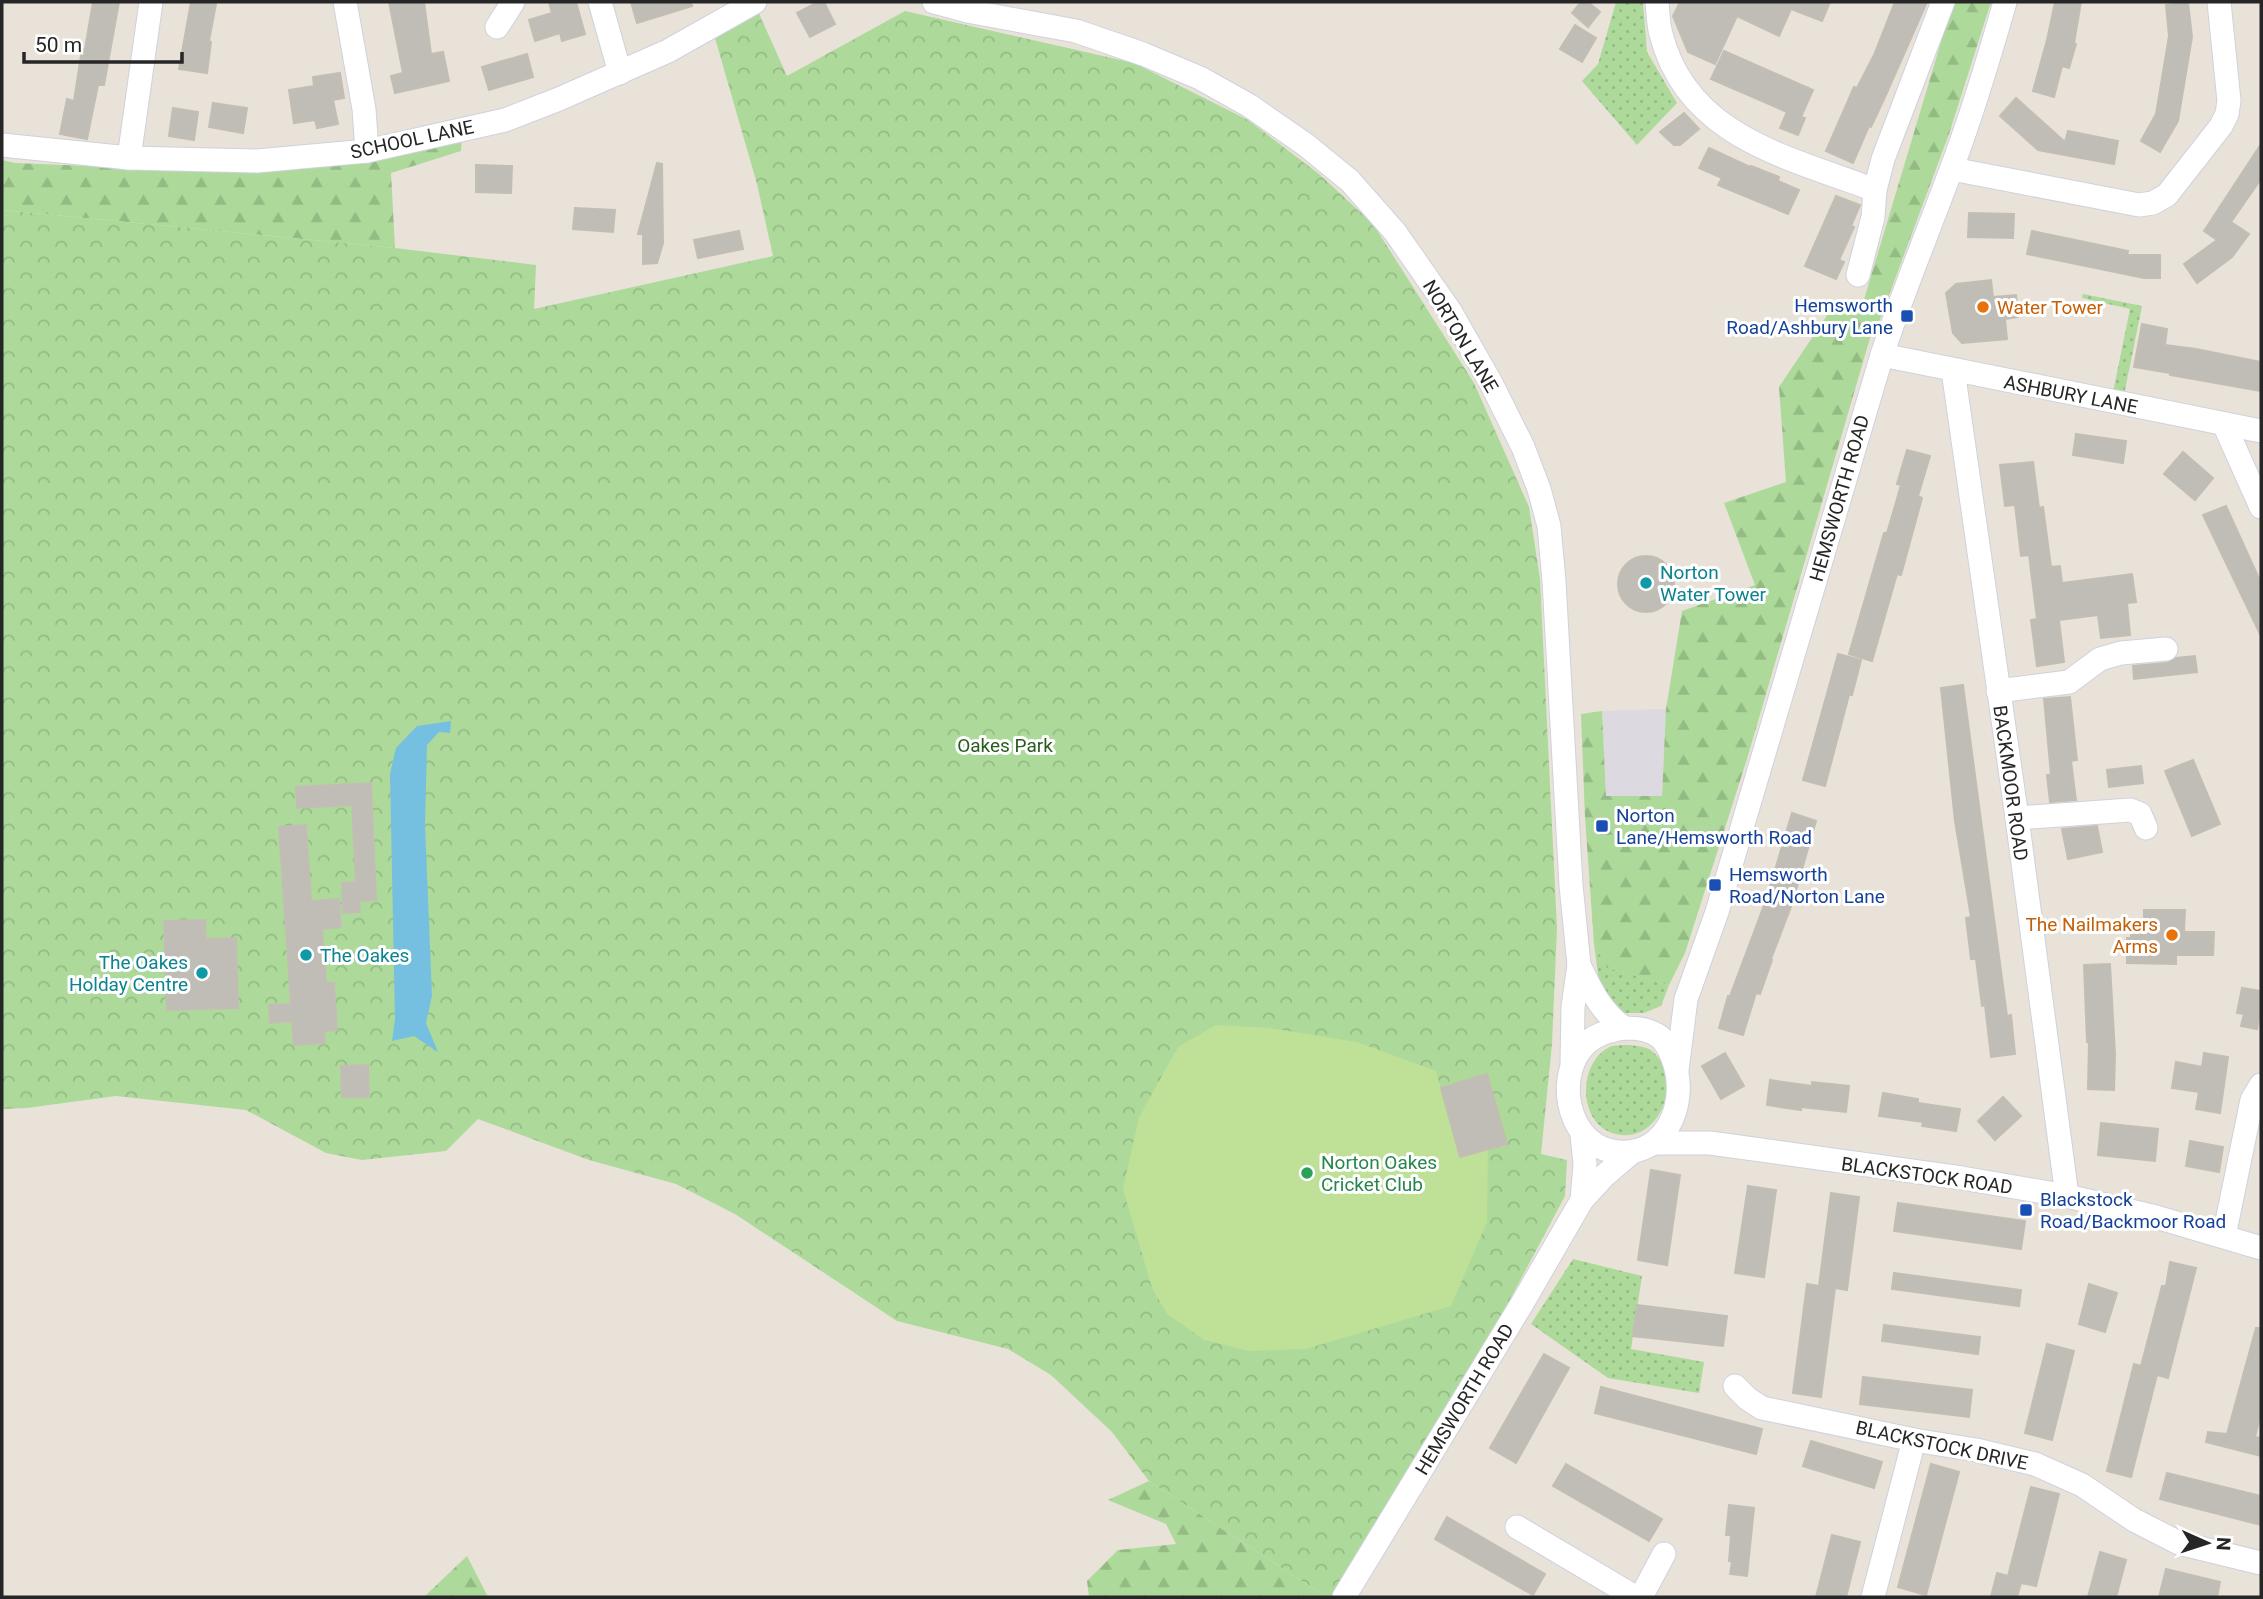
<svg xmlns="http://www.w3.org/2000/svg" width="2263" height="1599" font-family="Roboto,sans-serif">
	<defs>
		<pattern id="grass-dots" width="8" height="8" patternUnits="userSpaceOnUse" patternTransform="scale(1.75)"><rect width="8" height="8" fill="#adda9a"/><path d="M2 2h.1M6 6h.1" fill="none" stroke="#95bb85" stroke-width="1.8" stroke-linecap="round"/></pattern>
		<pattern id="forest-firs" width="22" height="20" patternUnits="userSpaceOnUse" patternTransform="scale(1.75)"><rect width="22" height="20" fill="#adda9a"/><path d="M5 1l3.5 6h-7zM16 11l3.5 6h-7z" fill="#95bb85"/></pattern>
		<pattern id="park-crowns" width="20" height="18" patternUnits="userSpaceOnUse" patternTransform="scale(1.75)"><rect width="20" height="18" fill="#adda9a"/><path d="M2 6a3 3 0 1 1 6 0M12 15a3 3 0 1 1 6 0" fill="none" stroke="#95bb85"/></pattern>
	</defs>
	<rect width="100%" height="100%" fill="#e8e2d9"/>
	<polygon fill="#dcd9e1" points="1666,709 1662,796 1606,796 1602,711"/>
	<g fill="url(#grass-dots)">
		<polygon points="1616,2 1643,2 1647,52 1677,103 1637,145 1582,81 1598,64"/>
		<polygon points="2083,294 2142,306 2124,395 2113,392 2130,309 2082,298"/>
		<polygon points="1594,944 1608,968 1669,985 1661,1006 1644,1013 1617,1013 1600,989"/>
		<path d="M 1628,1045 C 1637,1046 1647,1046 1653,1052 C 1683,1077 1662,1139 1622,1135 C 1576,1131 1576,1060 1612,1046 C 1617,1045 1623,1045 1628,1045 Z"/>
		<polygon points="1573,1259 1642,1276 1631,1349 1704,1362 1699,1393 1608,1378 1531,1324"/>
	</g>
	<g fill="url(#forest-firs)">
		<polygon points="1953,2 1991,2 1949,134 1879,322 1875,321 1747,759 1685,953 1669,985 1607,968 1594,944 1585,817 1581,714 1602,711 1606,796 1662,796 1666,709 1682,611 1755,585 1724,503 1786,482 1779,387 1836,302 1860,313"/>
		<polygon points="462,134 461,151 391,173 395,248 2,210 2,160 15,163 261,173"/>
		<polygon points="1149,1481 1326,1597 1089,1597 1087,1581 1118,1550 1176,1544 1166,1524 1108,1500"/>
		<polygon points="467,1556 488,1597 424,1597"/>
	</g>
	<polygon fill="url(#park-crowns)" points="757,9 787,76 905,11 1134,63 1248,120 1319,174 1373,224 1474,383 1529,507 1540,579 1557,928 1552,1044 1541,1154 1567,1160 1565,1196 1506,1307 1331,1597 1326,1597 1149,1481 1112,1432 1051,1375 1008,1349 897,1321 735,1214 676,1184 589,1160 478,1119 446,1151 362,1160 326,1153 246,1110 116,1096 27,1108 2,1109 2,210 395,248 536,265 534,309 773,256 757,184 713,31"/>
	<polygon fill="#bee097" points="1216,1025 1270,1028 1357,1042 1436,1071 1460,1157 1488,1149 1487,1222 1451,1306 1306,1349 1249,1351 1204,1340 1167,1314 1152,1288 1123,1189 1139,1117 1178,1047"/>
	<polygon fill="#75c0e0" points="451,721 450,733 439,732 427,745 425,825 432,996 426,1023 438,1052 414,1036 392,1041 395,1019 390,774 396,748 417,726"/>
	<g fill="#c0bcb6" stroke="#c3beb3" stroke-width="2">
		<polygon points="93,2 119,2 104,85 98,85 87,139 60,134 67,99 74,101 82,49 85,49"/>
		<polygon points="191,2 216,4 209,41 211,42 207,73 179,69"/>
		<polygon points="389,2 424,2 431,54 443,52 449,81 395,93 391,76 403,73"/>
		<polygon points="549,2 576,2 585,34 562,41 560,33 535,41 529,20 552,13"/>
		<polygon points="631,2 691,2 692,6 637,23"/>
		<polygon points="818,2 824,2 835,24 810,37 797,13"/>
		<polygon points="1581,2 1588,2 1600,12 1588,27 1572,13"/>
		<polygon points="1680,2 1830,2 1822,21 1791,9 1779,36 1737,16 1715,64 1688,52 1673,16"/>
		<polygon points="1895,2 1927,2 1885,97 1871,127 1869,126 1853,163 1826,151 1854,87 1857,88 1874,55"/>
		<polygon points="2055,2 2081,2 2074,43 2076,44 2069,68 2062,66 2054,97 2033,91 2047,40"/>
		<polygon points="2188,2 2192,37 2178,121 2160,152 2141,141 2156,114 2169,36 2166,5"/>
		<polygon points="1575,25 1596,38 1582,62 1560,49"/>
		<polygon points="1724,51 1813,90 1801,117 1805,118 1798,135 1780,128 1787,112 1711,79"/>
		<polygon points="527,54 533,77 489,90 482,67"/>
		<polygon points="340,73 344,98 333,100 338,124 317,128 315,120 294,123 289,90 314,86 313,77"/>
		<polygon points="2016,98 2065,142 2068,131 2118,141 2114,164 2038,150 2000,116"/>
		<polygon points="213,103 247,108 243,133 209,127"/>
		<polygon points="173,108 198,112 194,140 169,136"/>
		<polygon points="1684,113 1699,129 1680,145 1674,145 1660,132"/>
		<polygon points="2261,144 2261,179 2231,222 2249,234 2232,257 2197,283 2184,264 2217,240 2204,231"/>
		<polygon points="1709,148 1750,167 1751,166 1779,177 1778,181 1799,190 1788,214 1718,185 1722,178 1699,168"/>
		<polygon points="657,163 662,164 663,243 657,263 643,264 643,234 638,234"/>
		<polygon points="476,165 512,166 511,193 476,192"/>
		<polygon points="1836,196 1860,205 1851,226 1854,227 1839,260 1844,262 1836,279 1805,266"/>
		<polygon points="575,208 615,210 613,232 573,229"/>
		<polygon points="1969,213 2014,214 2013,238 1968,237"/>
		<polygon points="739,231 743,249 698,258 694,240"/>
		<polygon points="2032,231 2128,251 2127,255 2160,255 2160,278 2144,278 2027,254"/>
		<polygon points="1991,280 1993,297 2016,295 2018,317 2005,319 2007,339 1962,343 1953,333 1946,293 1956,284"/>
		<polygon points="2142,324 2167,329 2165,345 2196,349 2261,362 2261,391 2170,375 2170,373 2134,367"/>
		<polygon points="2076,434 2126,441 2123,463 2073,455"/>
		<polygon points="1907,450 1930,456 1918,496 1922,498 1901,575 1897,574 1872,661 1849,654 1884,533 1887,533 1901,485 1897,484"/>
		<polygon points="2183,452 2213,478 2195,500 2164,474"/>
		<polygon points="2033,462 2039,508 2043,507 2051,567 2060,566 2062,583 2132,574 2136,602 2127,603 2130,635 2101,638 2098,615 2059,620 2064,662 2037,666 2031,620 2037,619 2029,555 2021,556 2015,505 2005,506 2000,465"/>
		<polygon points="2226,506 2261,583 2261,636 2203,515"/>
		<circle cx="1646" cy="584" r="28"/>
		<polygon points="1838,654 1861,660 1852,695 1849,695 1825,786 1803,780"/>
		<polygon points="2195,656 2197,672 2134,679 2133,666 2167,663 2176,658"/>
		<polygon points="1963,685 2007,1016 2011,1015 2015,1054 1991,1057 1985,1005 1982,1006 1976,959 1971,959 1966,918 1971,917 1955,821 1941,688"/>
		<polygon points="2070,697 2077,760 2071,761 2076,800 2050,802 2047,775 2051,775 2044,699"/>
		<polygon points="2193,760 2220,824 2192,836 2165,771"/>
		<polygon points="2141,766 2143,783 2109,787 2107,770"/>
		<polygon points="371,783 376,900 359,901 360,912 343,913 342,883 356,882 352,805 297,808 296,787"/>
		<polygon points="1792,813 1816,821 1792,904 1771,959 1772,960 1760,994 1756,993 1743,1035 1719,1028 1728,996 1730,996 1766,900"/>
		<polygon points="306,825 311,901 339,899 341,927 322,929 326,983 334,983 337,1030 324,1031 325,1043 294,1045 292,1021 270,1023 269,1005 291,1004 279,827"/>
		<polygon points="2097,826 2102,852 2068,859 2062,829"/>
		<polygon points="2144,910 2185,910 2184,932 2214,932 2213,955 2176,955 2176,964 2127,963 2127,938 2131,938 2131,932 2144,932"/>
		<polygon points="205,920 206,939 236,938 238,1008 167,1010 164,921"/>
		<polygon points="2110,964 2115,1054 2114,1090 2088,1089 2089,1042 2087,1042 2084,965"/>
		<polygon points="2242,988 2261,991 2261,1007 2257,1029 2241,1026 2244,1014 2237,1013"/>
		<polygon points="1725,1053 1744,1086 1721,1099 1702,1066"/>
		<polygon points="2204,1053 2228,1057 2220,1113 2196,1109 2199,1092 2172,1088 2176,1062 2202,1067"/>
		<polygon points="368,1065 369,1097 342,1097 341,1066"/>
		<polygon points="1487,1074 1507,1144 1460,1157 1441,1088"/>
		<polygon points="1770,1080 1812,1086 1812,1082 1849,1086 1846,1112 1801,1107 1801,1110 1767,1105"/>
		<polygon points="1883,1093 1918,1099 1918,1103 1960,1109 1956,1131 1922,1126 1923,1122 1879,1116"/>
		<polygon points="2003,1097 2021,1116 1995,1140 1978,1121"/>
		<polygon points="2101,1123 2158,1129 2155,1161 2098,1155"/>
		<polygon points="2190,1141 2223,1147 2219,1172 2186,1166"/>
		<polygon points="1651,1170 1680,1175 1667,1265 1638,1260"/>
		<polygon points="1748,1186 1776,1190 1764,1277 1735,1273"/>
		<polygon points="1831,1193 1859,1197 1847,1290 1835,1288 1821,1397 1793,1393 1807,1284 1819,1286"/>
		<polygon points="1898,1203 2025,1221 2021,1249 1894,1231"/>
		<polygon points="2170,1262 2196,1268 2168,1378 2157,1375 2131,1477 2107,1471 2134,1364 2141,1366 2162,1286 2166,1286"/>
		<polygon points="1894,1273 2021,1290 2019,1306 1892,1289"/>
		<polygon points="2089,1284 2117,1293 2105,1332 2079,1324"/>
		<polygon points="1637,1305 1727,1316 1723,1346 1633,1336"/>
		<polygon points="1884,1325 1980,1337 1978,1354 1882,1341"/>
		<polygon points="2256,1328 2261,1328 2261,1412 2255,1437 2261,1438 2261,1456 2206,1442 2208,1432 2227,1434"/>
		<polygon points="2047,1344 2074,1351 2052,1440 2025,1433"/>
		<polygon points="1544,1354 1569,1368 1516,1463 1490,1448"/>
		<polygon points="1863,1377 1972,1390 1969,1417 1860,1404"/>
		<polygon points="1601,1387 1762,1429 1756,1454 1595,1413"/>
		<polygon points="1811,1441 1882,1462 1874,1488 1803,1466"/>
		<polygon points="1566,1464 1662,1519 1649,1541 1553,1486"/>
		<polygon points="1931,1464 1959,1472 1926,1595 1898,1587"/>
		<polygon points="2167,1473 2261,1496 2261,1525 2160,1499"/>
		<polygon points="2031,1487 2059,1494 2036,1586 2021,1583 2017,1597 1991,1597 1997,1573 2008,1576"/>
		<polygon points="1729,1505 1754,1508 1747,1576 1730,1574 1732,1562 1729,1561 1731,1535 1726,1535"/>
		<polygon points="1447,1517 1545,1574 1533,1595 1435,1539"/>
		<polygon points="1832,1535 1860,1542 1846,1597 1816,1597"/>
		<polygon points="2100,1552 2126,1560 2116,1597 2088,1597"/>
		<polygon points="2166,1569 2220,1582 2217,1597 2159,1597"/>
	</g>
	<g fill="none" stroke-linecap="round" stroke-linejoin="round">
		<defs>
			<g id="minor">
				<polyline points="345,2 364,109 367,151"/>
				<polyline points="600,2 620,73"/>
				<polyline points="934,2 967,11 1076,31 1143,54 1200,78 1250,106 1306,145 1350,181 1395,232 1450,311 1491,383 1523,447 1539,489 1549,526 1554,581 1571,885 1579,965 1573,1007 1572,1062"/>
				<path d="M 1657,2 C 1658,12 1658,24 1661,34 C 1687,137 1788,157 1875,190"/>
				<polyline points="497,27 513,2"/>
				<polyline points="2,145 129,158 257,161 367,151 505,120 559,99 668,51 755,2"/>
				<polyline points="129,158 151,2"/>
				<polyline points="1952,169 2139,205 2153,203 2167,195 2221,126 2227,114 2229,101 2219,2"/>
				<polyline points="1858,275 1873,217 1875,190 1883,159 1943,2"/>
				<polyline points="1882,355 2261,431"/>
				<polyline points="1953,370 2017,818 2067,1196"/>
				<polyline points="2224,424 2261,507"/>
				<polyline points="1998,691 2069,682 2100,659 2121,653 2166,649"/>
				<polyline points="2017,818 2130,810 2140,814 2146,828"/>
				<path d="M 1579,965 C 1591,990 1601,1012 1624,1028"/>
				<path d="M 1624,1028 C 1637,1028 1649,1029 1660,1037 C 1668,1044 1672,1055 1675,1065 C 1687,1105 1666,1155 1619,1152 C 1570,1149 1554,1082 1582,1048 C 1592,1035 1608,1031 1624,1028 Z"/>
				<path d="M 1677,1070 L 1686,999 L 1717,912 L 1882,355 C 1903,292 1928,232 1951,170 C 1972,115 1989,58 2005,2"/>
				<polyline points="1582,1135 1585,1164 1582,1200"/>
				<polyline points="1655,1143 1710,1143 1962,1178 2067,1196 2156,1217 2261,1248"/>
				<polyline points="2224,1236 2252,1100 2261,1085"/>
				<polyline points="1735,1386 1748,1399 1762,1408 1914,1440 1976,1450 2035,1464 2082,1485 2134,1520 2179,1543 2261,1563"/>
				<polyline points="1517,1527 1635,1597"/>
				<polyline points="1344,1597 1523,1302 1582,1200 1604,1176 1632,1152"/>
				<polyline points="1641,1597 1664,1554"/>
				<polyline points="1873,1597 1914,1440"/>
			</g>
		</defs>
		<use href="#minor" stroke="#cfd1de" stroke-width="25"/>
		<use href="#minor" stroke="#fff" stroke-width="23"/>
	</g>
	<g fill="#e8710a" stroke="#fff" stroke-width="2.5">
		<circle cx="1983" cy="307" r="7"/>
		<circle cx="2172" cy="935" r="7"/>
	</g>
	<g fill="#1a4fb4" stroke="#fff" stroke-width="2.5">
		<rect x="1900" y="309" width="14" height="14" rx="3.5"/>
		<rect x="1595" y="819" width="14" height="14" rx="3.5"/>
		<rect x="1708" y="878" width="14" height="14" rx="3.5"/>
		<rect x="2019" y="1203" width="14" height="14" rx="3.5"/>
	</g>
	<g fill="#0f9aa8" stroke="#fff" stroke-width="2.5">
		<circle cx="1646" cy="583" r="7"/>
		<circle cx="306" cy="955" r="7"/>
		<circle cx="202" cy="973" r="7"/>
	</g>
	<circle fill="#2e9e5b" stroke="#fff" stroke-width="2.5" cx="1307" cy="1173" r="7"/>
	<g text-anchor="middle" stroke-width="6" stroke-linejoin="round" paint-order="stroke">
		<g font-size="19" fill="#262626" stroke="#fff">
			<text transform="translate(412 139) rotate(-12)" y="7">SCHOOL LANE</text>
			<text transform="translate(1461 336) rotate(59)" y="7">NORTON LANE</text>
			<text transform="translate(2071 394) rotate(11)" y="7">ASHBURY LANE</text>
			<text transform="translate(1839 498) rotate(-74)" y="7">HEMSWORTH ROAD</text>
			<text transform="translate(2011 783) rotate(82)" y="7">BACKMOOR ROAD</text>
			<text transform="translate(1927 1175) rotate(8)" y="7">BLACKSTOCK ROAD</text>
			<text transform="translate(1464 1399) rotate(-59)" y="7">HEMSWORTH ROAD</text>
			<text transform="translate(1942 1445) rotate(12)" y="7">BLACKSTOCK DRIVE</text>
		</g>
		<g font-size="19" fill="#164399" stroke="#fff" text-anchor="start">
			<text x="1893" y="312" text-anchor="end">Hemsworth<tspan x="1893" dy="22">Road/Ashbury Lane</tspan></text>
			<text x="1616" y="822">Norton<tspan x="1616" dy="22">Lane/Hemsworth Road</tspan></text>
			<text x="1729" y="881">Hemsworth<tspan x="1729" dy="22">Road/Norton Lane</tspan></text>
			<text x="2040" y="1206">Blackstock<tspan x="2040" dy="22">Road/Backmoor Road</tspan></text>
		</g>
		<g font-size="19" fill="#c56008" stroke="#fff" text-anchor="start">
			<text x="1997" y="314">Water Tower</text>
			<text x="2158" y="931" text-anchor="end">The Nailmakers<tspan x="2158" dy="22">Arms</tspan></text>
		</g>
		<g font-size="19" fill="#0d838f" stroke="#fff" text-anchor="start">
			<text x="1660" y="579">Norton<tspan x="1660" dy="22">Water Tower</tspan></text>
			<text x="320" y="962">The Oakes</text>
			<text x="188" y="969" text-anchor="end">The Oakes<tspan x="188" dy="22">Holday Centre</tspan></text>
		</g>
		<g font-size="19" fill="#295a20" stroke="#fff">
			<text x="1005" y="752">Oakes Park</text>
		</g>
		<g font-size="19" fill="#27864d" stroke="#fff" text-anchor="start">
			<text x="1321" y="1169">Norton Oakes<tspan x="1321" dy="22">Cricket Club</tspan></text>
		</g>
	</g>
	<rect width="2263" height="1599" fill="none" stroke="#262626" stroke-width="7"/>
	<g transform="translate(2207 1543) rotate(93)" stroke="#ffffff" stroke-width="5" paint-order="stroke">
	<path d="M0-5L12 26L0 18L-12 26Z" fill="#262626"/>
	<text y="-10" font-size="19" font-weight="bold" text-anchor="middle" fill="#262626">N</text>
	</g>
	<path d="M24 52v10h158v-10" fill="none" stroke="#262626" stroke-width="3.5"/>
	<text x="35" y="52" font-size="21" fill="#262626" stroke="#ffffff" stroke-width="5" paint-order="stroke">50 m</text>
</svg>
